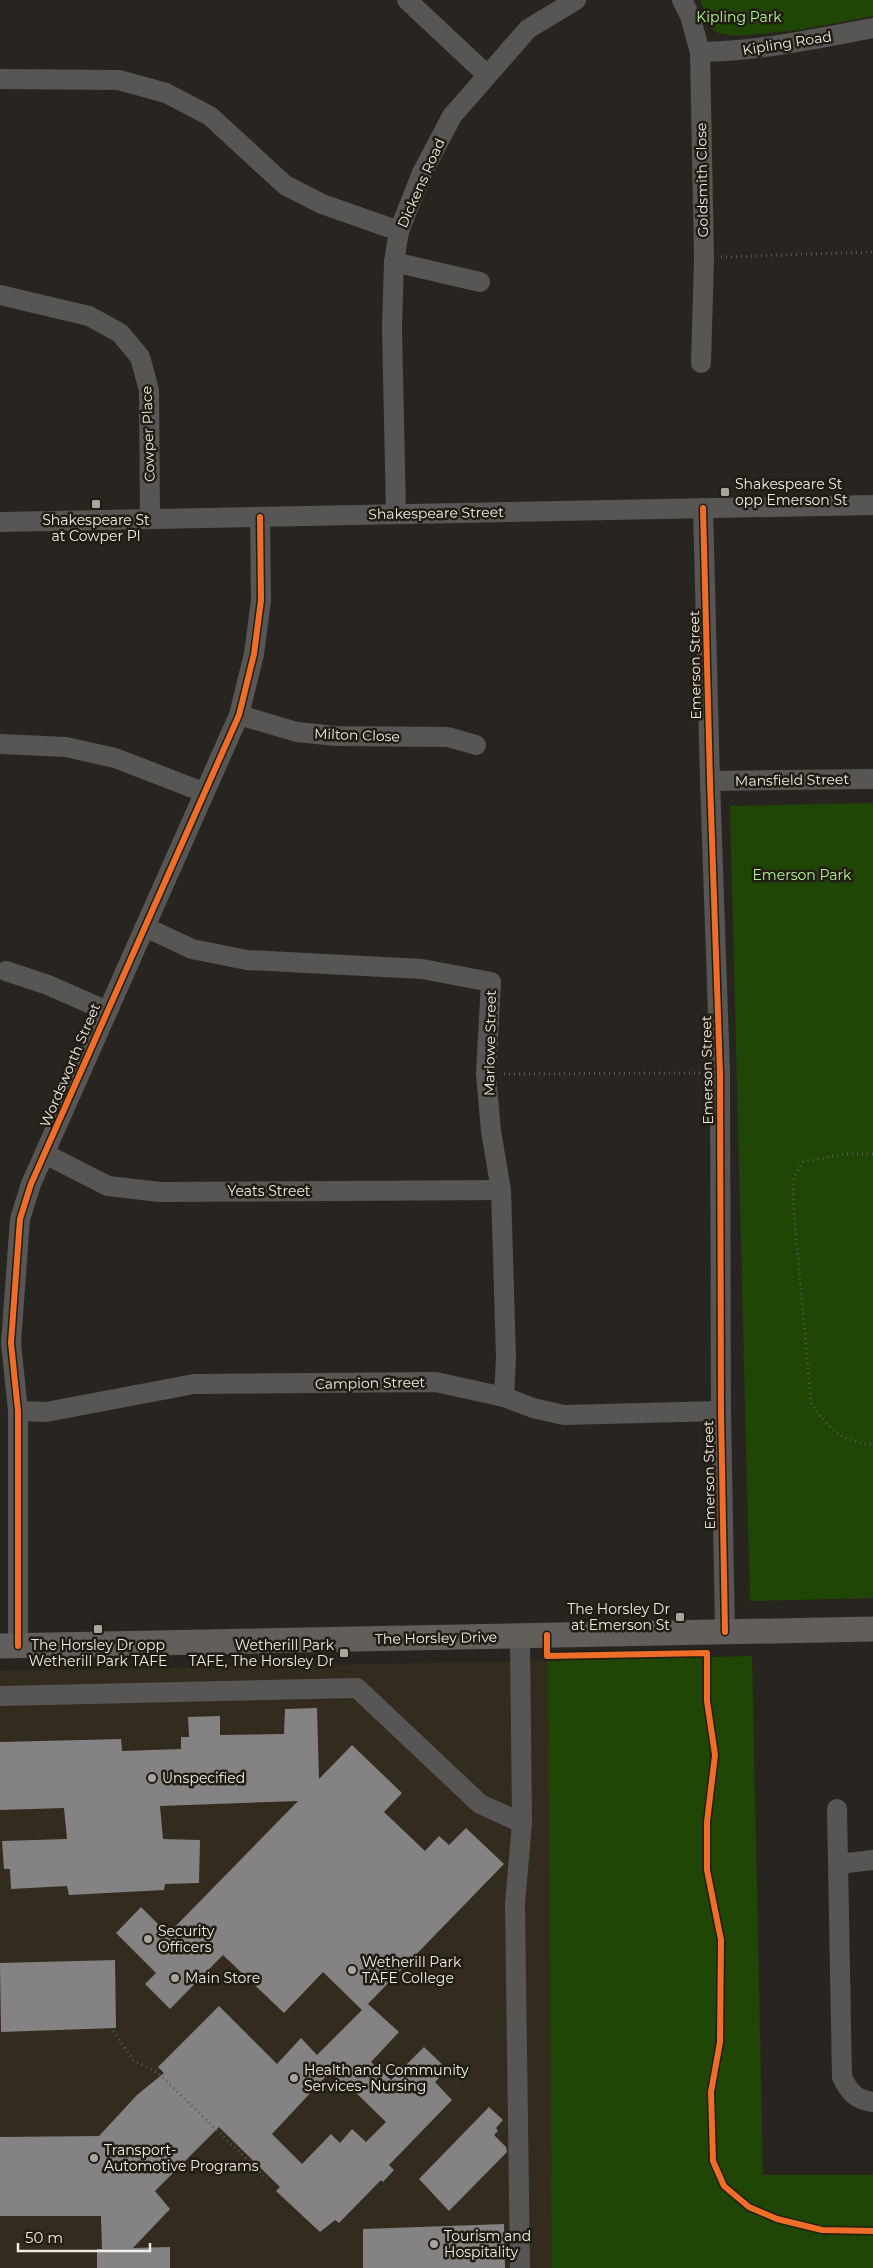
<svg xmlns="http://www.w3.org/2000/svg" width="873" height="2268" font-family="Montserrat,sans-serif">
	<rect width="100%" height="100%" fill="#282520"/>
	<polygon fill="#332b1d" points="699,1658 710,2268 0,2268 0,1671"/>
	<g fill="#204605">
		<polygon points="700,0 873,0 873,16 798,30 735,36 718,33 711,28"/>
		<polygon points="873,803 873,1598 750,1601 730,806"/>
		<polygon points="752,1656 763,2175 873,2175 873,2268 552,2268 548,1661"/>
	</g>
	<g fill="#858283" fill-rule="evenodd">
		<path d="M 317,1708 L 319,1779 L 352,1745 L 402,1793 L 384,1812 L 425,1851 L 439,1836 L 449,1845 L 466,1828 L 504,1864 L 365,2007 L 368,2004 L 399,2032 L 371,2062 L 391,2080 L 424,2047 L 447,2069 L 435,2082 L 452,2100 L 389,2165 L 394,2170 L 383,2182 L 381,2180 L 339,2223 L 335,2220 L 320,2232 L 276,2191 L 280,2187 L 219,2127 L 155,2191 L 170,2209 L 133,2248 L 170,2247 L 170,2268 L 97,2268 L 97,2249 L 102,2249 L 101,2216 L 0,2216 L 0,2137 L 99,2136 L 137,2095 L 164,2073 L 158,2067 L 219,2006 L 277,2064 L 301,2038 L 317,2055 L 362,2010 L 323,1972 L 284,2013 L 223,1955 L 170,2009 L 145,1984 L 156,1973 L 116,1933 L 141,1907 L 168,1934 L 298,1801 L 160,1806 L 163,1839 L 200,1840 L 199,1883 L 165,1884 L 164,1890 L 69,1895 L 67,1886 L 11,1889 L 10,1869 L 4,1869 L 2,1841 L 67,1839 L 64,1808 L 0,1810 L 0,1742 L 121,1739 L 122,1751 L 181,1749 L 181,1737 L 189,1737 L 188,1717 L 220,1716 L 220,1735 L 284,1734 L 285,1709 ZM 330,2072 L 347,2088 L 349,2086 L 386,2122 L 366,2142 L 352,2129 L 340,2143 L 331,2134 L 302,2164 L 272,2134 Z"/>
		<polygon points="115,1960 116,2028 1,2032 0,1963"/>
		<polygon points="489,2107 503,2120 496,2128 498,2131 494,2135 506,2147 507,2152 449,2211 419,2179"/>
		<polygon points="504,2224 505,2268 363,2268 363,2229"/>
	</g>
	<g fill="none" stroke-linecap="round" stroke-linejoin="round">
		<g stroke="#595856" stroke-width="3" stroke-dasharray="1 4" stroke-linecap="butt">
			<polyline points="721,257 873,252"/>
			<polyline points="504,1074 702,1073"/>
			<path d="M 873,1154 L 844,1154 L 803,1162 L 794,1177 L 793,1201 L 811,1403 C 829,1429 840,1441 873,1445"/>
			<polyline points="113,2031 133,2060 158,2073 267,2179"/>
		</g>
		<g stroke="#585555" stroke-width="20">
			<polyline points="407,0 487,75"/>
			<polyline points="682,0 690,16 700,52 704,258 701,363"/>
			<path d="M 700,52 C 759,51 816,39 873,28"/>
			<polyline points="0,79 119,80 166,93 210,116 285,185 322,204 399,231"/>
			<polyline points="394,262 480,282"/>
			<polyline points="0,295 89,316 120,333 140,357 149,390 150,519"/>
			<polyline points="703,508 710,781 720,1073 721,1411 725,1632"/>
			<polyline points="396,514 392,327 394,262 399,231 422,173 452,116 528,29 576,0"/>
			<polyline points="0,522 873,505"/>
			<polyline points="239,715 297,732 336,736 448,737 476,745"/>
			<polyline points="0,744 66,747 115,758 203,792"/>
			<polyline points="710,781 873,779"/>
			<polyline points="145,927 192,949 247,960 422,969 491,982 486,1074 491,1131 501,1190 506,1358 504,1397"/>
			<polyline points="6,971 48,985 107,1011"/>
			<polyline points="45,1154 108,1186 160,1192 501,1190"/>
			<polyline points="18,1411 46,1412 194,1384 436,1382 504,1397 533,1408 564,1415 721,1411"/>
			<polyline points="520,1636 522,1823 515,1904 520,2268"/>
			<polyline points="18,1646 18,1411 11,1343 20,1219 31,1184 239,715 254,654 261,600 260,517"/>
			<polyline points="0,1696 357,1688 480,1804 522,1823"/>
			<path d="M 837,1809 L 842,2077 C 849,2092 856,2100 873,2102"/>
			<polyline points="839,1864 873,1860"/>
		</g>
		<polyline stroke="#615e5c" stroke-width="25" points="0,1646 873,1629"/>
		<defs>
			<g id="cycleway">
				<polyline points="703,508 710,781 720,1073 721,1411 725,1632"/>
				<polyline points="547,1635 547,1656 707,1653 707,1701 715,1755 707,1822 707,1870 721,1940 720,2042 711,2092 713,2161 724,2186 749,2207 777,2219 822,2230 873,2231"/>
				<polyline points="18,1646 18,1411 11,1343 20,1219 31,1184 239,715 254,654 261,600 260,517"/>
			</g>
		</defs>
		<use href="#cycleway" stroke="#221d13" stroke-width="9"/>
		<use href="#cycleway" stroke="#ee6e29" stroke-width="6"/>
	</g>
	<g fill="#a9a6a0" stroke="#221d13" stroke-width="2">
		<rect x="720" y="487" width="10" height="10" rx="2.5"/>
		<rect x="91" y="499" width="10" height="10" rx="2.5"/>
		<rect x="675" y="1612" width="10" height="10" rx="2.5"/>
		<rect x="93" y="1624" width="10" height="10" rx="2.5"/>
		<rect x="339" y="1648" width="10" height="10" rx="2.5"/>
		<circle cx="152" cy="1778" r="5"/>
		<circle cx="148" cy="1939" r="5"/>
		<circle cx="352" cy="1970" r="5"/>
		<circle cx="175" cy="1978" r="5"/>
		<circle cx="294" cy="2078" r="5"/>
		<circle cx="94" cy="2158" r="5"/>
		<circle cx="434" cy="2244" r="5"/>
	</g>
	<g text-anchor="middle" stroke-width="5" stroke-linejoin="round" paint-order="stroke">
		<g font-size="14" fill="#b0f393" stroke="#221d13">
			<text x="739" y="22">Kipling Park</text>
			<text x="802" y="880">Emerson Park</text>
		</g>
		<g font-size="14" fill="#efebe5" stroke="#221d13">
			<text transform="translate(787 43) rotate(-9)" y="5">Kipling Road</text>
			<text transform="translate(702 180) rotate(-91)" y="5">Goldsmith Close</text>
			<text transform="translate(421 183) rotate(-66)" y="5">Dickens Road</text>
			<text transform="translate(148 434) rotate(-92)" y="5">Cowper Place</text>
			<text transform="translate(436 513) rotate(-1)" y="5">Shakespeare Street</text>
			<text transform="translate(695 665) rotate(-91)" y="5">Emerson Street</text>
			<text transform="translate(357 735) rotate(2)" y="5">Milton Close</text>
			<text transform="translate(792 780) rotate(-1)" y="5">Mansfield Street</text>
			<text transform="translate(490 1043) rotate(-89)" y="5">Marlowe Street</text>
			<text transform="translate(70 1065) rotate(-67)" y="5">Wordsworth Street</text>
			<text transform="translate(707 1070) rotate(-91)" y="5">Emerson Street</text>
			<text x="269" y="1196">Yeats Street</text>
			<text transform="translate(370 1383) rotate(-1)" y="5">Campion Street</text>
			<text transform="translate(709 1475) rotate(-91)" y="5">Emerson Street</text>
			<text transform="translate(436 1638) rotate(-1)" y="5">The Horsley Drive</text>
		</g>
		<g font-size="14" fill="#efebe5" stroke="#221d13" text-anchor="start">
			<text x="735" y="489">Shakespeare St<tspan x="735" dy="16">opp Emerson St</tspan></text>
			<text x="96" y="525" text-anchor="middle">Shakespeare St<tspan x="96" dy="16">at Cowper Pl</tspan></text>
			<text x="670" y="1614" text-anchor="end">The Horsley Dr<tspan x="670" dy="16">at Emerson St</tspan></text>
			<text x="98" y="1650" text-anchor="middle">The Horsley Dr opp<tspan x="98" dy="16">Wetherill Park TAFE</tspan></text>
			<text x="334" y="1650" text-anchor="end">Wetherill Park<tspan x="334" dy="16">TAFE, The Horsley Dr</tspan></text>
			<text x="162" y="1783">Unspecified</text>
			<text x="158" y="1936">Security<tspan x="158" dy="16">Officers</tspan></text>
			<text x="362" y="1967">Wetherill Park<tspan x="362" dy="16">TAFE College</tspan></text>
			<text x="185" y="1983">Main Store</text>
			<text x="304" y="2075">Health and Community<tspan x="304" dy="16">Services- Nursing</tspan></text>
			<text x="104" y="2155">Transport-<tspan x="104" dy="16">Automotive Programs</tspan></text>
			<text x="444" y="2241">Tourism and<tspan x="444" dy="16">Hospitality</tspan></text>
		</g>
	</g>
	<path d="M18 2243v8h132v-8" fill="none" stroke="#efebe5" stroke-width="2.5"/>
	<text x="25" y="2243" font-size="15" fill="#efebe5" stroke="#221d13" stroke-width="4" paint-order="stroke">50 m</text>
</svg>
